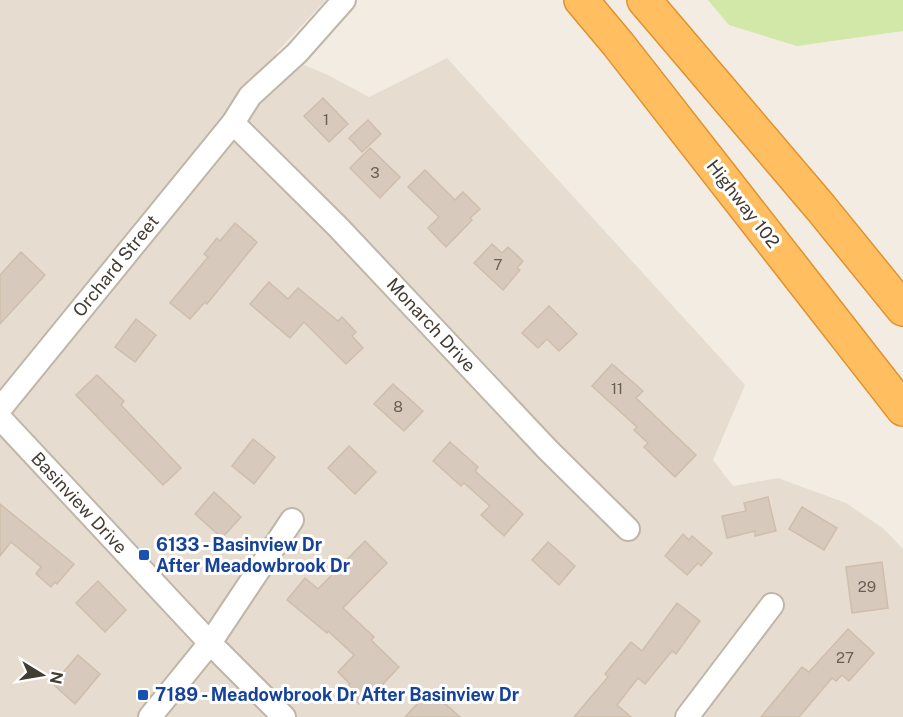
<svg xmlns="http://www.w3.org/2000/svg" width="903" height="717" font-family="'Public Sans',sans-serif">
	<rect width="100%" height="100%" fill="#f2ece3"/>
	<polygon fill="#e6ddd0" points="0,0 326,0 276,53 328,75 369,97 447,58 745,385 713,460 733,486 778,478 846,503 884,529 903,549 903,717 0,717"/>
	<polygon fill="#d1e8a9" points="708,0 903,0 903,31 797,46 729,25"/>
	<g fill="#d7c9bb" stroke="#cebeab" stroke-width="1.5">
		<polygon points="323,98 348,124 329,142 304,116"/>
		<polygon points="368,120 381,134 362,152 349,138"/>
		<polygon points="370,148 400,177 380,198 350,168"/>
		<polygon points="425,170 455,200 463,192 480,209 470,218 472,220 446,247 428,228 439,217 408,187"/>
		<polygon points="235,223 257,242 207,304 205,302 190,319 170,303 208,257 204,254 217,238 220,241"/>
		<polygon points="492,244 502,253 508,247 523,261 517,268 520,270 503,290 474,263"/>
		<polygon points="21,252 45,275 0,324 0,275"/>
		<polygon points="269,282 288,299 298,288 338,321 342,317 356,332 352,336 363,348 346,364 304,322 290,338 250,304"/>
		<polygon points="549,306 577,334 559,351 547,339 538,348 522,333"/>
		<polygon points="136,319 156,335 135,362 115,347"/>
		<polygon points="612,364 643,391 636,398 696,455 675,477 644,447 648,443 634,430 637,427 592,386"/>
		<polygon points="97,375 124,401 121,405 181,468 163,485 76,395"/>
		<polygon points="393,384 423,411 404,431 374,404"/>
		<polygon points="253,439 275,457 254,484 232,466"/>
		<polygon points="450,442 478,467 475,471 523,514 504,536 481,515 490,506 464,483 461,486 433,461"/>
		<polygon points="349,446 376,472 355,494 328,468"/>
		<polygon points="214,492 241,517 222,538 195,514"/>
		<polygon points="768,497 776,531 755,536 755,531 727,538 722,516 746,511 744,503"/>
		<polygon points="0,504 74,564 57,584 55,582 51,587 36,574 41,567 11,542 0,556"/>
		<polygon points="802,507 837,528 824,550 789,529"/>
		<polygon points="683,534 689,540 692,536 712,553 701,566 698,563 687,575 665,556"/>
		<polygon points="365,541 387,563 343,608 374,637 371,640 399,667 369,699 366,696 359,704 344,690 350,684 338,672 354,655 328,631 327,633 287,600 305,578 318,589"/>
		<polygon points="548,542 575,566 559,585 532,560"/>
		<polygon points="882,562 888,608 852,613 846,567"/>
		<polygon points="98,581 126,610 105,632 76,603"/>
		<polygon points="677,603 700,621 676,654 672,651 645,684 638,678 617,705 631,717 574,717 608,677 605,674 631,642 642,651"/>
		<polygon points="848,629 874,653 849,681 842,675 836,681 832,678 799,717 761,717 802,667 809,672"/>
		<polygon points="78,655 100,674 75,704 53,684"/>
		<polygon points="430,690 460,717 405,717"/>
	</g>
	<g fill="none" stroke-linecap="round" stroke-linejoin="round">
		<defs>
			<g id="minor">
				<polyline points="233,123 338,227 548,450 628,529"/>
				<polyline points="0,409 233,123 250,96 297,53 344,0"/>
				<polyline points="0,418 210,643 284,717"/>
				<polyline points="150,717 210,643 292,520"/>
				<polyline points="687,717 772,605"/>
			</g>
			<g id="highway">
				<polyline points="581,0 618,44 903,409"/>
				<polyline points="644,0 821,208 903,309"/>
			</g>
		</defs>
		<use href="#minor" stroke="#c0b6a8" stroke-width="26"/>
		<use href="#highway" stroke="#e1912e" stroke-width="36"/>
		<use href="#minor" stroke="#fff" stroke-width="22"/>
		<use href="#highway" stroke="#ffbe60" stroke-width="33"/>
	</g>
	<g fill="#1a4fb4" stroke="#fff" stroke-width="2">
		<rect x="138" y="549" width="12" height="12" rx="3"/>
		<rect x="137" y="689" width="12" height="12" rx="3"/>
	</g>
	<g text-anchor="middle" stroke-width="6" stroke-linejoin="round" paint-order="stroke">
		<g font-size="15" fill="#685f55">
			<text x="326" y="125">1</text>
			<text x="375" y="178">3</text>
			<text x="498" y="270">7</text>
			<text x="617" y="394">11</text>
			<text x="398" y="412">8</text>
			<text x="867" y="592">29</text>
			<text x="845" y="663">27</text>
		</g>
		<g font-size="18" fill="#433c33" stroke="#fff">
			<text transform="translate(743 204) rotate(52)" y="6">Highway 102</text>
			<text transform="translate(116 266) rotate(-51)" y="6">Orchard Street</text>
			<text transform="translate(431 325) rotate(47)" y="6">Monarch Drive</text>
			<text transform="translate(79 503) rotate(47)" y="6">Basinview Drive</text>
		</g>
		<g font-size="18" font-weight="bold" fill="#164399" stroke="#fff" text-anchor="start">
			<text x="156" y="551">6133 - Basinview Dr<tspan x="156" dy="21">After Meadowbrook Dr</tspan></text>
			<text x="155" y="701">7189 - Meadowbrook Dr After Basinview Dr</text>
		</g>
	</g>
	<g transform="translate(42 675) rotate(101)" stroke="#ffffff" stroke-width="4.5" paint-order="stroke">
	<path d="M0-4.5L10 22L0 15L-10 22Z" fill="#433c33"/>
	<text y="-9" font-size="16" font-weight="bold" text-anchor="middle" fill="#433c33">N</text>
	</g>
</svg>
